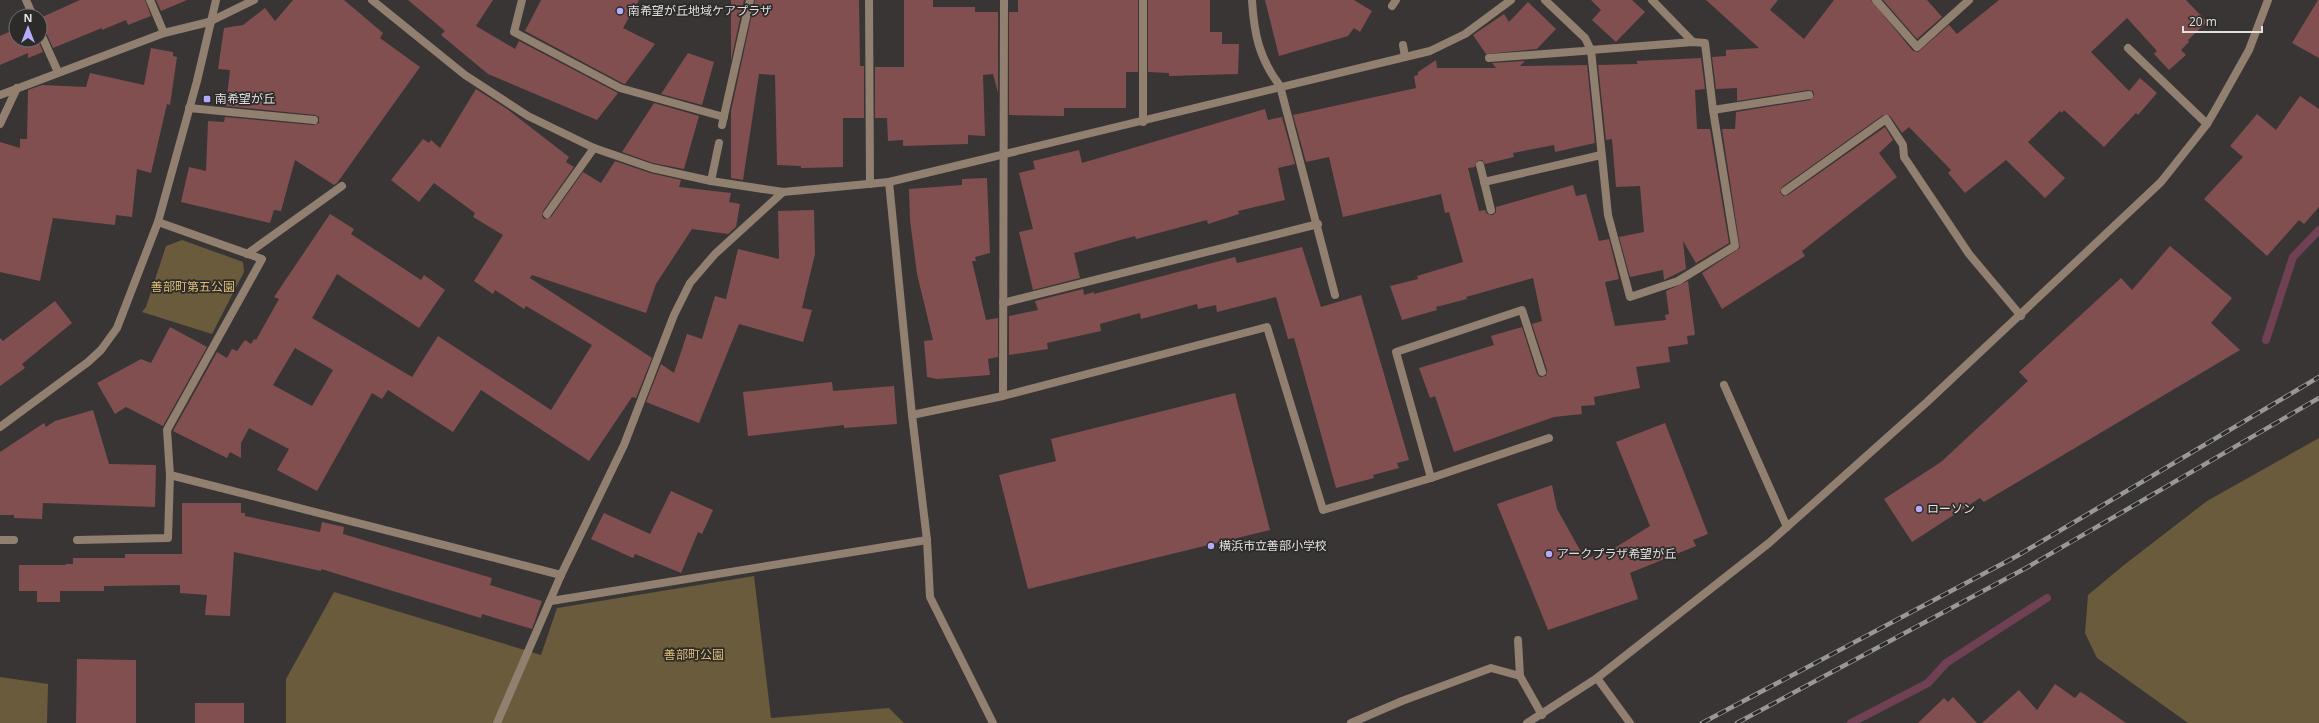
<svg xmlns="http://www.w3.org/2000/svg" width="2319" height="723" font-family="'Open Sans','Noto Sans JP',sans-serif">
	<rect width="100%" height="100%" fill="#383534"/>
	<g fill="#6a5b3c">
		<polygon points="182,240 243,262 244,272 212,334 142,312 146,307 166,246"/>
		<polygon points="2319,438 2319,723 2188,723 2097,658 2085,633 2088,595 2124,565 2207,501"/>
		<polygon points="754,576 771,718 889,708 904,723 286,723 286,679 334,592 541,655 557,608"/>
		<polygon points="0,677 48,684 47,723 0,723"/>
	</g>
	<g fill="none" stroke-linecap="round" stroke-linejoin="round">
		<g stroke="#704154" stroke-width="8">
			<polyline points="2266,340 2293,257 2319,230"/>
			<polyline points="1851,723 1928,683 1946,663 2047,598"/>
		</g>
	</g>
	<g fill="#824f50" fill-rule="evenodd">
		<polygon points="80,0 145,0 151,16 128,25 126,20 102,30 102,28 53,48 45,30 40,27 40,18"/>
		<polygon points="156,0 187,0 161,11"/>
		<polygon points="293,0 344,0 383,33 380,38 420,67 337,183 334,185 295,160 281,211 274,210 270,223 181,202 189,167 206,171 208,121 224,122 225,117 313,125 319,123 319,117 315,115 226,106 230,70 218,69 224,28 243,25 265,8 275,21"/>
		<polygon points="408,0 493,0 476,26 515,49 519,41 618,93 597,120 488,74 441,35 445,31"/>
		<polygon points="541,0 639,0 623,28 655,44 625,84 622,83 525,31"/>
		<polygon points="731,0 744,0 731,61"/>
		<polygon points="755,0 859,0 860,66 864,66 864,118 843,118 843,167 801,168 801,166 777,165 775,75 759,74 743,180 731,178 731,111"/>
		<polygon points="904,0 933,0 933,7 975,7 975,12 998,12 998,93 993,74 983,75 985,136 968,135 968,144 903,146 903,140 888,141 887,118 875,118 875,67 904,67"/>
		<polygon points="1018,0 1138,0 1138,72 1126,72 1126,108 1064,108 1064,116 1009,115 1009,12 1018,12"/>
		<polygon points="1148,0 1210,0 1210,32 1222,32 1222,44 1239,44 1238,74 1169,76 1169,73 1148,72"/>
		<polygon points="1265,0 1354,0 1372,11 1360,32 1354,28 1348,36 1279,56"/>
		<polygon points="1591,0 1632,0 1645,12 1616,42 1592,20 1601,10"/>
		<polygon points="1706,0 1778,0 1770,10 1804,39 1834,0 1871,0 1913,51 1918,52 1949,25 1957,34 1999,0 2186,0 2207,22 2188,40 2189,42 2181,50 2186,55 2169,70 2154,54 2157,51 2127,18 2091,52 2129,91 2140,78 2157,93 2138,115 2136,113 2104,147 2064,110 2062,113 2060,111 2028,142 2065,178 2045,198 2006,160 1965,193 1948,173 1951,170 1909,127 1902,133 1890,116 1883,115 1782,187 1780,192 1783,196 1788,195 1885,127 1893,140 1879,153 1897,177 1802,251 1805,256 1722,309 1702,273 1740,248 1722,129 1735,129 1736,112 1810,100 1814,95 1813,91 1808,90 1737,101 1737,88 1716,89 1712,57 1726,56 1726,50 1759,48"/>
		<polygon points="1883,0 1927,0 1942,17 1917,39"/>
		<polygon points="2318,0 2319,0 2319,58 2292,43"/>
		<polygon points="1528,2 1556,29 1537,49 1486,54 1473,35 1504,14 1509,22"/>
		<polygon points="16,29 16,40 38,40 43,52 28,58 28,53 0,65 0,36"/>
		<polygon points="151,48 173,52 173,56 177,57 170,105 167,104 151,173 137,169 132,217 116,215 115,225 53,218 40,281 0,272 0,142 20,148 20,139 27,139 28,90 42,85 86,87 90,73 144,85"/>
		<polygon points="688,53 714,62 702,105 661,94"/>
		<polygon points="1701,58 1705,89 1695,90 1697,129 1710,129 1729,243 1696,263 1683,241 1686,269 1664,280 1663,270 1630,277 1619,237 1644,232 1640,186 1616,187 1612,139 1606,140 1598,65 1638,64 1636,61"/>
		<polygon points="1436,60 1437,68 1496,68 1492,63 1525,61 1520,66 1587,65 1595,143 1555,152 1554,145 1513,153 1514,157 1485,164 1482,160 1477,161 1475,167 1468,168 1479,211 1485,210 1487,214 1493,215 1496,212 1496,207 1573,185 1576,196 1586,194 1599,241 1609,239 1619,279 1605,282 1615,326 1666,320 1665,315 1669,314 1666,291 1688,281 1695,335 1687,336 1688,344 1668,347 1670,362 1636,367 1640,388 1594,397 1595,405 1581,406 1582,414 1554,417 1454,452 1435,396 1430,398 1419,368 1494,345 1491,336 1522,327 1537,374 1540,377 1546,376 1547,370 1532,324 1542,321 1533,278 1466,297 1467,299 1436,307 1437,310 1402,320 1390,286 1418,279 1417,276 1463,262 1449,212 1445,213 1441,194 1343,217 1329,157 1306,162 1293,115 1416,88 1414,76 1418,75 1418,72"/>
		<path d="M 476,89 L 507,109 L 569,157 L 566,162 L 574,167 L 543,211 L 542,216 L 544,219 L 551,217 L 583,172 L 601,183 L 615,161 L 650,173 L 681,180 L 679,187 L 731,193 L 729,202 L 740,204 L 736,227 L 728,234 L 692,229 L 656,284 L 646,313 L 532,275 L 530,278 L 652,358 L 636,398 L 632,397 L 589,461 L 481,390 L 453,432 L 388,390 L 382,399 L 372,393 L 317,491 L 277,470 L 289,449 L 249,428 L 241,443 L 241,458 L 230,452 L 227,458 L 173,431 L 217,352 L 227,358 L 232,349 L 237,351 L 245,340 L 251,344 L 254,339 L 256,340 L 279,299 L 274,297 L 330,214 L 354,229 L 351,234 L 421,280 L 424,275 L 445,290 L 419,328 L 337,274 L 312,318 L 412,377 L 438,336 L 551,410 L 592,345 L 526,306 L 524,309 L 495,290 L 493,294 L 474,281 L 503,235 L 473,217 L 475,213 L 434,183 L 419,202 L 391,180 L 423,139 L 429,143 L 431,140 L 440,148 ZM 295,348 L 333,370 L 312,406 L 273,385 Z"/>
		<polygon points="2300,96 2319,109 2319,207 2304,224 2299,220 2267,256 2204,199 2243,157 2230,146 2257,114 2276,130"/>
		<polygon points="654,103 699,116 684,169 653,163 622,152"/>
		<polygon points="1265,109 1268,120 1282,117 1295,164 1278,168 1285,200 1238,211 1239,214 1208,224 1207,220 1136,239 1135,236 1074,253 1080,278 1033,290 1019,232 1033,229 1019,173 1035,169 1033,161 1079,150 1082,163"/>
		<polygon points="987,178 990,253 975,257 976,261 972,261 986,320 998,318 998,357 988,359 990,375 937,379 927,377 924,341 933,340 917,274 910,220 909,189 962,185 962,179"/>
		<polygon points="814,210 815,254 802,308 812,310 803,342 739,324 699,423 646,402 661,364 674,373 687,334 702,339 715,296 726,299 738,249 779,259 778,211"/>
		<polygon points="2170,246 2232,298 2211,323 2240,350 1984,502 1980,498 1912,542 1884,499 1941,462 2028,381 2019,372 2121,278 2132,290"/>
		<polygon points="1302,247 1321,307 1361,295 1409,460 1397,463 1399,468 1373,475 1374,478 1336,488 1294,338 1288,339 1276,297 1217,312 1216,305 1198,309 1197,304 1141,319 1140,313 1100,324 1101,331 1047,343 1048,349 1009,355 1009,316 1038,310 1035,301 1083,289 1084,295 1094,292 1094,294 1235,257 1237,263"/>
		<polygon points="55,301 72,323 22,364 25,368 0,386 0,338 3,341"/>
		<polygon points="170,327 207,347 163,426 126,407 115,414 97,383 141,359 151,363"/>
		<polygon points="832,382 833,391 894,386 897,424 844,428 844,425 748,436 743,392"/>
		<polygon points="1235,393 1270,530 1028,589 999,475 1056,461 1051,439"/>
		<polygon points="93,410 109,464 156,465 155,507 43,503 42,519 14,518 14,515 0,515 0,452 44,423 46,427 55,421"/>
		<polygon points="1665,423 1708,534 1693,540 1696,546 1630,573 1638,599 1548,630 1497,504 1552,485 1557,509 1585,559 1613,549 1650,526 1616,442"/>
		<polygon points="671,491 713,510 702,534 698,532 681,573 635,554 633,558 591,539 604,513 650,534"/>
		<polygon points="182,503 241,503 241,513 245,513 245,516 320,532 322,522 344,527 343,534 492,578 490,585 542,601 532,629 482,614 481,618 321,569 321,571 234,552 230,616 205,615 207,595 180,593 180,585 104,586 104,591 60,591 60,602 37,602 37,591 19,591 19,565 66,565 66,564 73,564 73,558 125,558 125,554 182,554"/>
		<polygon points="77,659 136,660 136,723 76,723"/>
		<polygon points="2055,684 2075,698 2080,692 2084,694 2126,723 1982,723 2019,690 2037,710"/>
		<polygon points="1953,697 1977,723 1918,723 1944,698 1948,702"/>
		<rect x="195" y="703" width="49" height="20"/>
	</g>
	<g fill="none" stroke-linecap="round" stroke-linejoin="round">
		<g stroke="#917f70" stroke-width="8">
			<polyline points="26,0 33,16"/>
			<polyline points="150,0 164,33"/>
			<polyline points="522,0 514,32 620,88 724,117"/>
			<polyline points="209,22 254,0"/>
			<polyline points="40,32 58,72"/>
			<polyline points="189,108 314,120"/>
			<polyline points="1480,165 1491,210"/>
			<polyline points="1484,182 1601,155"/>
			<polyline points="1785,191 1886,119 1903,145 1904,157 1969,254 2021,316"/>
			<polyline points="1518,640 1520,676"/>
		</g>
		<g stroke="#917f70" stroke-width="8">
			<polyline points="372,0 465,75 528,116 594,148 652,168 711,181 783,192 889,182 1430,51 1465,34 1511,0"/>
			<polyline points="869,0 870,184"/>
			<path d="M 1252,0 C 1254,34 1259,58 1280,86 L 1335,295"/>
			<polyline points="1652,0 1693,42"/>
			<polyline points="1876,0 1917,47 1969,0"/>
			<polyline points="1392,6 1396,0"/>
			<polyline points="1403,45 1405,57"/>
			<polyline points="2128,48 2207,124"/>
			<polyline points="1489,58 1583,51 1591,50 1693,42 1705,43 1713,110 1735,246 1678,281 1630,297 1608,215 1591,50 1585,38 1545,0"/>
			<polyline points="0,95 164,33 209,22"/>
			<polyline points="1713,110 1809,95"/>
			<polyline points="1143,122 1143,0"/>
			<polyline points="0,124 17,88"/>
			<polyline points="722,125 750,0"/>
			<polyline points="711,181 719,143"/>
			<polyline points="889,182 912,415 927,540 930,597 993,723"/>
			<polyline points="547,214 594,148"/>
			<polyline points="247,254 342,186"/>
			<polyline points="1003,303 1318,224"/>
			<polyline points="1724,385 1787,527"/>
			<polyline points="1003,396 1004,0"/>
			<polyline points="912,415 1003,396 1267,327 1323,510 1431,478 1549,438"/>
			<polyline points="170,475 561,575"/>
			<polyline points="1431,478 1396,352 1522,310 1542,372"/>
			<polyline points="0,540 14,540"/>
			<polyline points="77,540 168,538 170,475 167,430 262,259 158,222"/>
			<polyline points="551,601 927,540"/>
			<polyline points="1597,678 1630,723"/>
			<polyline points="497,723 561,575 624,445 674,315 690,283 715,254 783,192"/>
			<polyline points="1351,723 1402,701 1491,668 1520,676 1542,715"/>
		</g>
		<g stroke="#917f70" stroke-width="8">
			<polyline points="0,427 88,362 101,350 117,328 158,222 197,81 216,0"/>
			<polyline points="1527,723 1597,678 1769,543 1927,402 2161,182 2207,124 2217,107 2249,50 2268,0"/>
		</g>
		<defs>
			<g id="rail">
				<polyline points="1702,723 2017,556 2319,377"/>
				<polyline points="1737,723 2026,568 2319,398"/>
			</g>
		</defs>
		<use href="#rail" stroke="#9a9797" stroke-width="4.5"/>
		<use href="#rail" stroke="#2d2b2a" stroke-width="3" stroke-dasharray="9" stroke-linecap="butt"/>
	</g>
	<g fill="#b4acf9" stroke="#2d2b2a" stroke-width="1.5">
		<circle cx="620" cy="11" r="4"/>
		<rect x="203" y="95" width="8" height="8" rx="2"/>
		<circle cx="1919" cy="509" r="4"/>
		<circle cx="1211" cy="546" r="4"/>
		<circle cx="1549" cy="554" r="4"/>
	</g>
	<g text-anchor="middle" stroke-width="3.5" stroke-linejoin="round" paint-order="stroke">
		<g font-size="12" fill="#e1dfdf" stroke="#2d2b2a" text-anchor="start">
			<text x="628" y="15">南希望が丘地域ケアプラザ</text>
			<text x="215" y="103">南希望が丘</text>
			<text x="1927" y="513">ローソン</text>
			<text x="1219" y="550">横浜市立善部小学校</text>
			<text x="1557" y="558">アークプラザ希望が丘</text>
		</g>
		<g font-size="12" fill="#e1bf76" stroke="#2d2b2a">
			<text x="193" y="291">善部町第五公園</text>
			<text x="694" y="659">善部町公園</text>
		</g>
	</g>
	<g transform="translate(28 28)"><circle r="19" fill="#2d2b2a" stroke="#757372"/>
	<path d="M0-3L7 15L0 10L-7 15Z" fill="#b4acf9"/>
	<text y="-6" font-size="11" font-weight="bold" text-anchor="middle" fill="#e1dfdf">N</text>
	</g>
	<path d="M2183 26v6h79v-6" fill="none" stroke="#e1dfdf" stroke-width="2"/>
	<text x="2189" y="26" font-size="12" fill="#e1dfdf" stroke="#2d2b2a" stroke-width="3" paint-order="stroke">20 m</text>
</svg>
